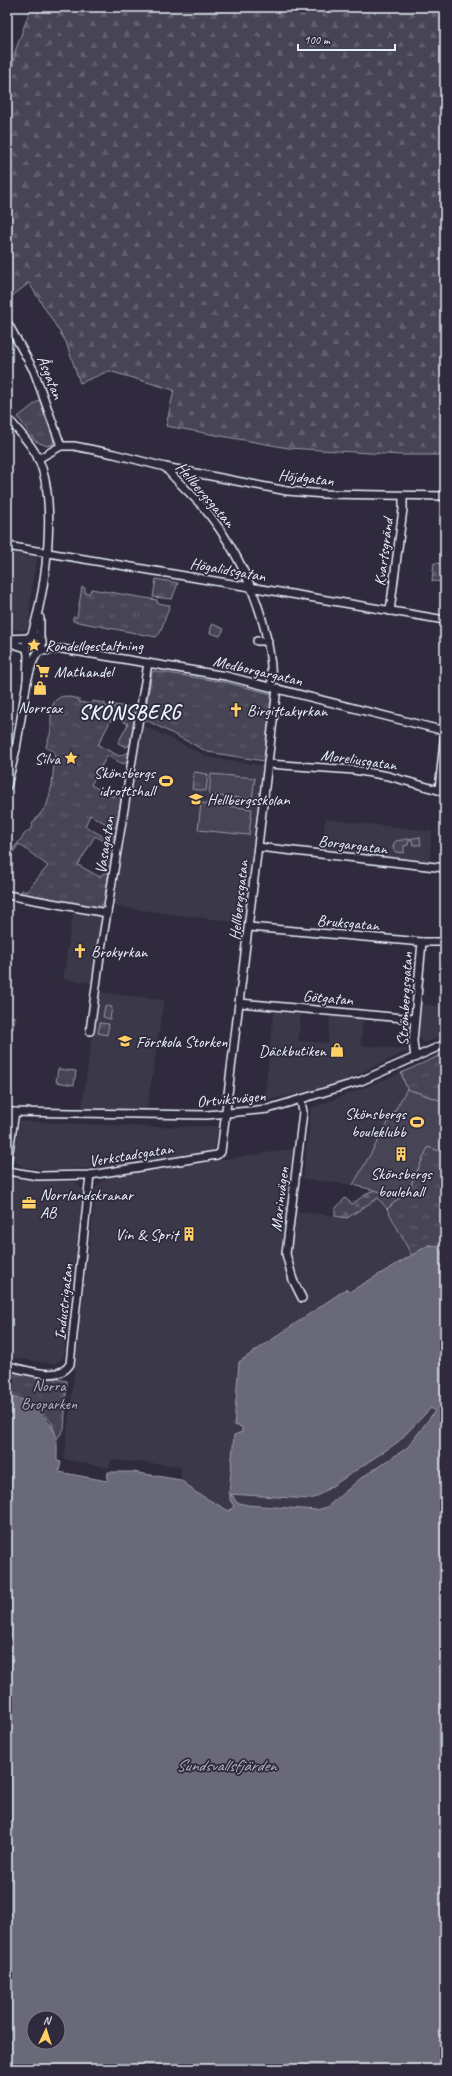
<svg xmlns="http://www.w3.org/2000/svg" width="452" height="2076" font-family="Caveat,sans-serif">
	<defs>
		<pattern id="grass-tufts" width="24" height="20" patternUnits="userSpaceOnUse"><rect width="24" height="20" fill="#464455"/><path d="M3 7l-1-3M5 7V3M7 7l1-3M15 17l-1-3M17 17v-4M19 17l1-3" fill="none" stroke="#615f6e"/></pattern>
		<pattern id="forest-firs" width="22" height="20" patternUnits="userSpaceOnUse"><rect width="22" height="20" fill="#464455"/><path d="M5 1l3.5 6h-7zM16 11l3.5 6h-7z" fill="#615f6e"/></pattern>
	</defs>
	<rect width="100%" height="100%" fill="#2f2a3d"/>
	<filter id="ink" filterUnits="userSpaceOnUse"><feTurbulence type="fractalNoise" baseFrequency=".025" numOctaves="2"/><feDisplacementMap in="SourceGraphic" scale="8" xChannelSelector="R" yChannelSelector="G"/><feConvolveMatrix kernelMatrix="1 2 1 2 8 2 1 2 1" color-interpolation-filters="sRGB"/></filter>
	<g filter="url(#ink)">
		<g fill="#3b3749">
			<polygon points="7,551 38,558 32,581 29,625 24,631 13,629 13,625 7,626"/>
			<polygon points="143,725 208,757 265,766 246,918 242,923 117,907 114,904"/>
			<polygon points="325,819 432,831 429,863 322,851"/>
			<polygon points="73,912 100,917 102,920 94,983 63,979"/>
			<polygon points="98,992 164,1000 147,1111 84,1109 82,1107"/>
			<polygon points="445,1002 445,1034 425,1043 422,1042 418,1036 422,1004 437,1006"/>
			<polygon points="274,1011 301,1014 298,1041 328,1043 330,1016 363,1019 361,1045 408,1049 407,1051 348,1079 324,1088 264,1101"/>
			<polygon points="401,1073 407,1089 353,1185 303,1179 311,1108"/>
			<polygon points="20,1121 154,1127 218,1126 215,1148 210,1152 96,1168 49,1170 23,1167 17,1163 14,1157"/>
			<polygon points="293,1149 285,1210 347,1217 378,1197 412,1256 391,1266 348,1292 346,1289 239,1362 234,1425 242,1427 242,1432 234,1435 398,1442 431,1408 435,1411 407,1448 361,1478 327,1507 317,1510 247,1505 236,1502 233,1496 234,1506 229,1511 195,1492 181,1480 180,1466 111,1460 109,1468 64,1459 96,1188 102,1180 109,1179 109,1176"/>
			<polygon points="14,1179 73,1182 78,1183 83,1191 64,1356 60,1361 54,1364 7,1357 7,1190 8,1184"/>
		</g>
		<g fill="url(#grass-tufts)" stroke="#979aa6">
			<polygon points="42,398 54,438 53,444 47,446 35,441 18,417"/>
			<polygon points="156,579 178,583 172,599 153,597"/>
			<polygon points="82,587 85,588 85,593 90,593 91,589 157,600 157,603 170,605 160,633 156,637 73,621 73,617 77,617"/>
			<polygon points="212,624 224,629 220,636 210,633"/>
			<polygon points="154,671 224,682 272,694 264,761 208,752 144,719 152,672"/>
			<path d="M 65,696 L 79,699 L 79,702 L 91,704 L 92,701 L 105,703 L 105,706 L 114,708 L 114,705 L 136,708 L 130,745 L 126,747 L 118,743 L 128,724 L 113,716 L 98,745 L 119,756 L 129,752 L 127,762 L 123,764 L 107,756 L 91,785 L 113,797 L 114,795 L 122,793 L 116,827 L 114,828 L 90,815 L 85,826 L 106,838 L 107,835 L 115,833 L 110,867 L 100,862 L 110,844 L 95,836 L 78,865 L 100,877 L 102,874 L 109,872 L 104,903 L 100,908 L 20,893 L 22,890 L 26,892 L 48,866 L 19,844 L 7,860 L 7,857 L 27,831 L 29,831 L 33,826 L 32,824 L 47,805 L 52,785 L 55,752 L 46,748 C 47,740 51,736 51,727 C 51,715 49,698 65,696 Z"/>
			<polygon points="194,772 208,774 206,791 192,789"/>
			<polygon points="420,837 421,845 413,845 412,840 409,840 408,845 404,846 404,853 396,852 393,849 394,843 396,841"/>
			<polygon points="105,1006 112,1007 110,1019 103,1017"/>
			<polygon points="7,1016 15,1017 13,1029 7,1027"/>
			<polygon points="100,1023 109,1024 107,1035 98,1033"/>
			<polygon points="445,1053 445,1102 407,1089 401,1073"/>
			<polygon points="428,1146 445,1153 445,1258 437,1246 429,1245 412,1256 387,1209 409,1189"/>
			<polygon points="7,1370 67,1381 64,1429 57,1439 51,1422 32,1402 7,1397"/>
		</g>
		<g fill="url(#forest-firs)" stroke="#979aa6">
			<polygon points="31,7 445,7 445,455 402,455 288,448 166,426 174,390 109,371 80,383 66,342 29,283 7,300 7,126 10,126 9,88 15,52"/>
			<polygon points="434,563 445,564 445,582 432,581"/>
			<polygon points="376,1190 398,1196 405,1193 387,1209 378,1198 347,1218 335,1216 335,1209 345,1198 352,1204 369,1192"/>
		</g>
		<g fill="#464455" stroke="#979aa6">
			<polygon points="211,774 255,778 252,799 209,795"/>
			<polygon points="201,803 252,809 249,835 198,830"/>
			<polygon points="58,1069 76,1071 74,1085 56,1082"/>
			<polygon points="407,1089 445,1102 445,1153 428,1147 409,1189 405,1193 398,1196 353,1185"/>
		</g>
		<path fill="#696978" stroke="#9c9fab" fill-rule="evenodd" d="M 429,1245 L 437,1246 L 445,1258 L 445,2069 L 7,2069 L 7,1397 C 28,1400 28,1399 42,1415 C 59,1434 57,1436 57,1461 L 61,1462 L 59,1472 L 107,1481 L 108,1472 L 133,1472 L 181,1480 L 195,1492 L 229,1511 L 234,1506 L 230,1500 L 230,1495 L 233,1496 L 236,1502 L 247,1505 L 317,1510 L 327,1507 L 361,1478 L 407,1448 L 435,1411 L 431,1408 L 398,1442 L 316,1497 L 310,1499 L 229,1494 L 234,1435 L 242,1432 L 242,1427 L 234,1425 L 239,1362 L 346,1289 L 349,1292 ZM 34,2018 L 58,2018 L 58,2042 L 34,2042 Z"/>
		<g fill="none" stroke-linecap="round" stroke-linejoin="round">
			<defs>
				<g id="minor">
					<polyline points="7,322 34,371 61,446"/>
					<path d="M 7,417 C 17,430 31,443 38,458 C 58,501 46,586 33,631 C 32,636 27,638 26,643 L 28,655 L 27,681"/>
					<polyline points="38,459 61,446 74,446 114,454 165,467 287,491 324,494 445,496"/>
					<path d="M 165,467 C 177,482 191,493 203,507 C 243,555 272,624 272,687"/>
					<polyline points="7,546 445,620"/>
					<polyline points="390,611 403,509 403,496"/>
					<polyline points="30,637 37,636 42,641 42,648 39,652"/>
					<polyline points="40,638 40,618"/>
					<polyline points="7,639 29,638"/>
					<polyline points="257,641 268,641"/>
					<polyline points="7,642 26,648"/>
					<polyline points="40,651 62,649 226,676 445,731"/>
					<polyline points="7,747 16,749"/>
					<polyline points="268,764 354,770 388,776 445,792"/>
					<polyline points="7,786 16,749 27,681 33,661 38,652"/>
					<polyline points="439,790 445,731"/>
					<polyline points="258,847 445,868"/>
					<polyline points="7,895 107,913"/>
					<polyline points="249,927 422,942 445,942"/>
					<polyline points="240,1003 414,1019"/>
					<polyline points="90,1031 101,949 148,663"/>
					<polyline points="415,1058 413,1041 422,942"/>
					<polyline points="301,1101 303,1112 286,1254 293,1280 302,1298"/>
					<polyline points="7,1112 207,1115 268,1109 361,1081 445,1044"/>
					<polyline points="7,1164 15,1112"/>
					<polyline points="7,1171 38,1176 90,1175 217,1155 221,1152 277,688"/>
					<path d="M 7,1366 C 25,1369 59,1383 70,1364 L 90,1175"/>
				</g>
			</defs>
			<use href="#minor" stroke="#e8f1f8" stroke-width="10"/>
			<use href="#minor" stroke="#2f2a3d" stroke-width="7"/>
		</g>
	</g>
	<defs>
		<symbol id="sight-bare" viewBox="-9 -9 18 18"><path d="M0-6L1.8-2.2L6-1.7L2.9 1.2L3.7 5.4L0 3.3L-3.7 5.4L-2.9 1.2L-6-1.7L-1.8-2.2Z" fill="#ffd166" stroke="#2f2a3d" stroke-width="2.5" paint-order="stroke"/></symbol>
		<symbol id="supermarket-bare" viewBox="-9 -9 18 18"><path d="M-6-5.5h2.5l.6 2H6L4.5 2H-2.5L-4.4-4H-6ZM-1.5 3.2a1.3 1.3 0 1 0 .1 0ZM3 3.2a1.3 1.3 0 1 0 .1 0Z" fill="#ffd166" stroke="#2f2a3d" stroke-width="2.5" paint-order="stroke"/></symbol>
		<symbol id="shop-bare" viewBox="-9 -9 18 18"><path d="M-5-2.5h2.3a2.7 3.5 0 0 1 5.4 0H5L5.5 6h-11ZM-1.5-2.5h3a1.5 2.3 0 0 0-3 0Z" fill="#ffd166" stroke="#2f2a3d" stroke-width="2.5" paint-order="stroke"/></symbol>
		<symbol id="church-bare" viewBox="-9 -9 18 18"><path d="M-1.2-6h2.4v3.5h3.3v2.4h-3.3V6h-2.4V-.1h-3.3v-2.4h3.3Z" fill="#ffd166" stroke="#2f2a3d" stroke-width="2.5" paint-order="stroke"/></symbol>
		<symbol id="stadium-bare" viewBox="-9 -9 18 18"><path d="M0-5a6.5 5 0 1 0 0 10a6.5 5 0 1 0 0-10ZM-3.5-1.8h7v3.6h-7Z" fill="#ffd166" stroke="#2f2a3d" stroke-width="2.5" paint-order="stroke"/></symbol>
		<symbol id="school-bare" viewBox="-9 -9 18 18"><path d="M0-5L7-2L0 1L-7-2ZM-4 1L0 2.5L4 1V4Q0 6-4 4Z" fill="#ffd166" stroke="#2f2a3d" stroke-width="2.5" paint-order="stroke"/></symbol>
		<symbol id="building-bare" viewBox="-9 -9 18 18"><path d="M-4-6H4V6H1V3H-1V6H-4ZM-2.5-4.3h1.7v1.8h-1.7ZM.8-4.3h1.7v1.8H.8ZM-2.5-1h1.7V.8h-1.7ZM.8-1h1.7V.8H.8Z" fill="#ffd166" stroke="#2f2a3d" stroke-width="2.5" paint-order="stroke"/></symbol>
		<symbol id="office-bare" viewBox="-9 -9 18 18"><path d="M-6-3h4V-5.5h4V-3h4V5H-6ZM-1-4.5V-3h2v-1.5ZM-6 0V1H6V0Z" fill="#ffd166" stroke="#2f2a3d" stroke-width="2.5" paint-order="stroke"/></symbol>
	</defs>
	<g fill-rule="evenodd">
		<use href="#sight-bare" x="24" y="635" width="20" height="20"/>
		<use href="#supermarket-bare" x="33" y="661" width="20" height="20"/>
		<use href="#shop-bare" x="30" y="678" width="20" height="20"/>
		<use href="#church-bare" x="226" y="700" width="20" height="20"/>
		<use href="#sight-bare" x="61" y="748" width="20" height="20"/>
		<use href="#stadium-bare" x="156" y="771" width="20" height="20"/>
		<use href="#school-bare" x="186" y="789" width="20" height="20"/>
		<use href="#church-bare" x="70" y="941" width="20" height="20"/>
		<use href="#school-bare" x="115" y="1031" width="20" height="20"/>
		<use href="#shop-bare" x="327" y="1040" width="20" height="20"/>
		<use href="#stadium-bare" x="407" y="1112" width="20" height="20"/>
		<use href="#building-bare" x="391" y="1144" width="20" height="20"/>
		<use href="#office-bare" x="19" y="1193" width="20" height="20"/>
		<use href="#building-bare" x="179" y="1224" width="20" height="20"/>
	</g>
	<g text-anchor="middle" stroke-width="3.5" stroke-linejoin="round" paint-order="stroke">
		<g font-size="16" fill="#e8f1f8" stroke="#2f2a3d">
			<text transform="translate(51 377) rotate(68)" y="6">Åsgatan</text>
			<text transform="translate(306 477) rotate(6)" y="6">Höjdgatan</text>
			<text transform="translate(206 494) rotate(49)" y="6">Hellbergsgatan</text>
			<text transform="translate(383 552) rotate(-83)" y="6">Kvartsgränd</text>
			<text transform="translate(228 569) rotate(10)" y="6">Högalidsgatan</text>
			<text transform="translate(258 670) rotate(13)" y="6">Medborgargatan</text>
			<text transform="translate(359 759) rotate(8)" y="6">Moreliusgatan</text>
			<text transform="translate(353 844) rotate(7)" y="6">Borgargatan</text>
			<text transform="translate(104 845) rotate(-81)" y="6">Vasagatan</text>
			<text transform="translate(238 900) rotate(-84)" y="6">Hellbergsgatan</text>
			<text transform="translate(348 922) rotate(5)" y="6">Bruksgatan</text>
			<text transform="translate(328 997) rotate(5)" y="6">Götgatan</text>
			<text transform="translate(404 999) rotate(-87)" y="6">Strömbergsgatan</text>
			<text transform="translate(231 1098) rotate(-5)" y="6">Ortviksvägen</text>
			<text transform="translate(131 1154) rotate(-9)" y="6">Verkstadsgatan</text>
			<text transform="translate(279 1199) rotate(-83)" y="6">Marinvägen</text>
			<text transform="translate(63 1302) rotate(-84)" y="6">Industrigatan</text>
		</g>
		<g font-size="16" fill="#e8f1f8" stroke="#2f2a3d" text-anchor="start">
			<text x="45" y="651">Rondellgestaltning</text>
			<text x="54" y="677">Mathandel</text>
			<text x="40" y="713" text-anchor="middle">Norrsax</text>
			<text x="247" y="716">Birgittakyrkan</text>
			<text x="60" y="764" text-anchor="end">Silva</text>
			<text x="155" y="778" text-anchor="end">Skönsbergs<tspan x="155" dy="18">idrottshall</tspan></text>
			<text x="207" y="805">Hellbergsskolan</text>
			<text x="91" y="957">Brokyrkan</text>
			<text x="136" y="1047">Förskola Storken</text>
			<text x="326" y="1056" text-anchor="end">Däckbutiken</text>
			<text x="406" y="1119" text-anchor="end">Skönsbergs<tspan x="406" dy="18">bouleklubb</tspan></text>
			<text x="401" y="1179" text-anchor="middle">Skönsbergs<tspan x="401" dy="18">boulehall</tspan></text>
			<text x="40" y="1200">Norrlandskranar<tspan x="40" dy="18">AB</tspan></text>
			<text x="178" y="1240" text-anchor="end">Vin &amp; Sprit</text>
		</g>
		<g font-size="16" fill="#afb4bf" stroke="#2f2a3d">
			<text x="49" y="1391">Norra<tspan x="49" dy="18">Broparken</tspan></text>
		</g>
		<g font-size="17" font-style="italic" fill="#afb4be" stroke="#2f2a3d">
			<text x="226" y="1771">Sundsvallsfjärden</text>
		</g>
		<g font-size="20" font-weight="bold" letter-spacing="1" fill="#e8f1f8" stroke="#2f2a3d">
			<text x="130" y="719">SKÖNSBERG</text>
		</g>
	</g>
	<rect width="452" height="2076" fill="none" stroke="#2f2a3d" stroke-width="24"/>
	<rect x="12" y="12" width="428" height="2052" fill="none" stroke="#e8f1f8" stroke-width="1.5" filter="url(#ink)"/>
	<g transform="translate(46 2030) rotate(4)"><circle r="19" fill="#2f2a3d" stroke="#797a88"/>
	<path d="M0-3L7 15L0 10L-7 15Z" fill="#ffd166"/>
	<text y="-6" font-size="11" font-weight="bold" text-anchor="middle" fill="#e8f1f8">N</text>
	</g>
	<path d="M298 44v6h97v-6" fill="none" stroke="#e8f1f8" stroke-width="2"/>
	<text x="304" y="44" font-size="12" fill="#e8f1f8" stroke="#2f2a3d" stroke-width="3" paint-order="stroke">100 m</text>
</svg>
